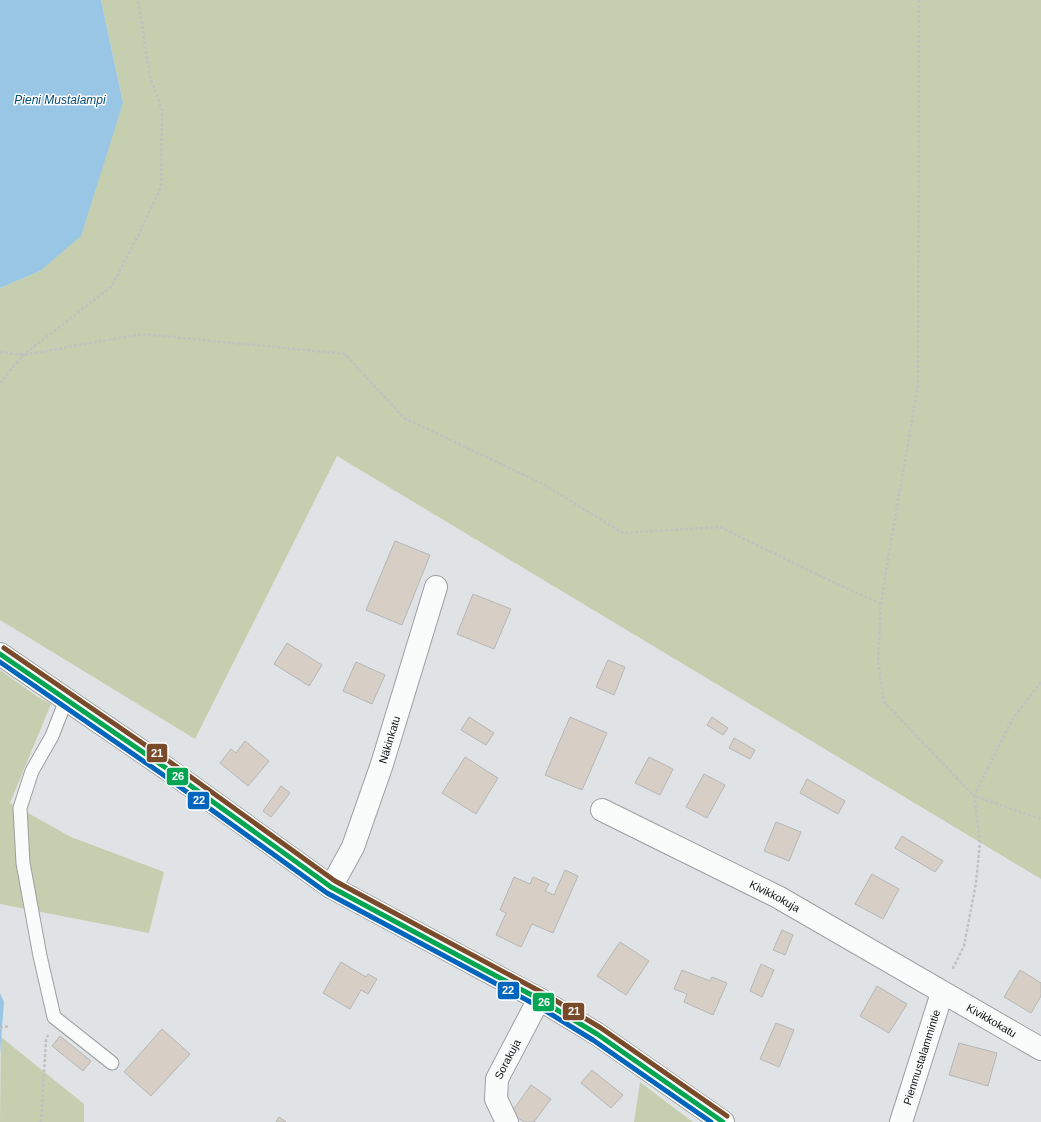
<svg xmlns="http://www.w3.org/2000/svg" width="1041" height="1122" font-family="Arial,sans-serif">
	<rect width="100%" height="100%" fill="#e0e3e5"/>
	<g fill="#c5cfaf">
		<polygon points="101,0 1041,0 1041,879 337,456 195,739 0,620 0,288 40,271 123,103"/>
		<polygon points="0,670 38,697 51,704 10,803 71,837 164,872 149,933 0,904"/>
		<polygon points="1,1037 84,1104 84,1122 0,1122"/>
		<polygon points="640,1082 686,1117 693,1122 634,1122"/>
	</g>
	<g fill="#9ac6e5">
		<polygon points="0,0 101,0 123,103 81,236 40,271 0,288"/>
		<polygon points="0,993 4,1002 0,1055"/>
	</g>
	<g fill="#d7cfc5" stroke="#b6b6b7">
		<polygon points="395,541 430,555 402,625 366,610"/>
		<polygon points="473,594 511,609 494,649 457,634"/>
		<polygon points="287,643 322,665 309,686 274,664"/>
		<polygon points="608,660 625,667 614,695 596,687"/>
		<polygon points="356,662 385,675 372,704 343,691"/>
		<polygon points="469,717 494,733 486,745 461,730"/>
		<polygon points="570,717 607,733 582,790 545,775"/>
		<polygon points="712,717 728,728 723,735 707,725"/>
		<polygon points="734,738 755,750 750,759 729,748"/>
		<polygon points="245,741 269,761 248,786 220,763 231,749 236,753"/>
		<polygon points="465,757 498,778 476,814 442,793"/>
		<polygon points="649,757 673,769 660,795 635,783"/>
		<polygon points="704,774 725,785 707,818 686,807"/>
		<polygon points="807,779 845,801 838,814 800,793"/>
		<polygon points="281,786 290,793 271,817 263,811"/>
		<polygon points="776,822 801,832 789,861 764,851"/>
		<polygon points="902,836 943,861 935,872 895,848"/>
		<polygon points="565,870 578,876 553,933 532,924 521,947 496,935 506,913 500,910 514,877 530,884 533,877 549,884 545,891 554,895"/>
		<polygon points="872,874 899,889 883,919 855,904"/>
		<polygon points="782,930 793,935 785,955 773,950"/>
		<polygon points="620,942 649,961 626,995 597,976"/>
		<polygon points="341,962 366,977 368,974 377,979 368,994 361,990 350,1009 323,993"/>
		<polygon points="761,964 774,970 762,997 750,991"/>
		<polygon points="682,970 710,981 712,977 727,983 713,1015 684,1002 687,994 674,989"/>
		<polygon points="1020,970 1041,983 1041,996 1031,1013 1004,997"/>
		<polygon points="877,986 907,1004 889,1033 860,1016"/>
		<polygon points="776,1023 794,1030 779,1067 760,1059"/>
		<polygon points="162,1029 190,1054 151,1096 124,1072"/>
		<polygon points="60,1036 91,1061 83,1071 52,1046"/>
		<polygon points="959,1043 997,1053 988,1086 949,1075"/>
		<polygon points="592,1070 623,1095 611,1108 581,1083"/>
		<polygon points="531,1085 551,1099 534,1122 524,1122 511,1113"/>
		<polygon points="279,1117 286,1122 276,1122"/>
	</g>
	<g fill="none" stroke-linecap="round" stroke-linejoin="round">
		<defs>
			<polyline id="service" points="66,700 52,736 32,771 20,808 23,863 40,956 54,1017 112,1063"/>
			<g id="minor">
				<path id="s1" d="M 602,810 L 778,897 L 1041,1049"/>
				<path id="s2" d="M 331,887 L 353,847 L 382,764 L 436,587"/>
				<path id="s3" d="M 507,1122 L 496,1099 L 497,1079 L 539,999"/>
				<path id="s4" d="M 901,1122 L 942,993"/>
			</g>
			<polyline id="tertiary" points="0,654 166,768 331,887 539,999 597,1034 723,1122"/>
		</defs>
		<use href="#service" stroke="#9c9ea0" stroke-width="15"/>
		<use href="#minor" stroke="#9c9ea0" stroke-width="24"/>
		<use href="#tertiary" stroke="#9c9ea0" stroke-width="24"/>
		<g stroke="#c0c1c1" stroke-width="2.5" stroke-dasharray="3 2" stroke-linecap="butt">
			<polyline points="919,0 918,385 886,571 881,604 878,660 884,702 974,796 980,842 976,883 964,946 952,970"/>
			<polyline points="0,352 23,355 143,334 345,354 404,418 543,484 623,533 720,527 818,575 881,604"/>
			<polyline points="0,383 23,355 111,287 138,236 161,187 162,109 150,77 138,0"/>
			<polyline points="1041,682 1013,718 974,796 1041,819"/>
			<polyline points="0,1028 9,1026"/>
			<polyline points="41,1122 46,1040 48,1035"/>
		</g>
		<use href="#service" stroke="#fafbfb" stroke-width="13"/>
		<use href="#minor" stroke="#fafbfb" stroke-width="22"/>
		<use href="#tertiary" stroke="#fafbfb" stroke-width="22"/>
		<defs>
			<polyline id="bus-1" points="0,654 166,768 331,887 539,999 597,1034 723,1122"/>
			<polyline id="bus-2" points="0,662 162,774 327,893 536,1005 593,1040 711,1122"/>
			<polyline id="bus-3" points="4,648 170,762 335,881 543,993 601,1028 727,1116"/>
		</defs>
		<use href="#bus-1" stroke="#fff" stroke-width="8"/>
		<use href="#bus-2" stroke="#fff" stroke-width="8"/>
		<use href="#bus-3" stroke="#fff" stroke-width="8"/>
		<use href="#bus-1" stroke="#00a651" stroke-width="5"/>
		<use href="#bus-2" stroke="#0065bd" stroke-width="5"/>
		<use href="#bus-3" stroke="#7a4b2a" stroke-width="5"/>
	</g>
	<g text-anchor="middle" stroke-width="3" stroke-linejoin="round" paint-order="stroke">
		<g font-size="11" fill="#121315" stroke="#fff">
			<text dy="4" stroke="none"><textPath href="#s2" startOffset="159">Näkinkatu</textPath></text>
			<text dy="4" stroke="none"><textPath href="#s1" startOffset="193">Kivikkokuja</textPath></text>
			<text dy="4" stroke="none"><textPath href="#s1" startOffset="443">Kivikkokatu</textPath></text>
			<text dy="4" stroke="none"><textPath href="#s4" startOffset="68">Pienmustalammintie</textPath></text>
			<text dy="4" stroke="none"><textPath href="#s3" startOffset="68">Sorakuja</textPath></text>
		</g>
		<g font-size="12" font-style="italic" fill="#004d76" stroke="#fff">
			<text x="60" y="104">Pieni Mustalampi</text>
		</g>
	</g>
	<g stroke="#fff" stroke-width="1.5">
		<rect x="146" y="743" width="22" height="20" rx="4" fill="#7a4b2a"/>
		<rect x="166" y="767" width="23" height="19" rx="4" fill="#00a651"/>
		<rect x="187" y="791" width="23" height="19" rx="4" fill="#0065bd"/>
		<rect x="497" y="981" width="23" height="19" rx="4" fill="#0065bd"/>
		<rect x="532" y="992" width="23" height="20" rx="4" fill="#00a651"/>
		<rect x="562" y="1002" width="23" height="19" rx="4" fill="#7a4b2a"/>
	</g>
	<g font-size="11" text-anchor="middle" font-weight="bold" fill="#fff">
		<text x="157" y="757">21</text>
		<text x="178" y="780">26</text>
		<text x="199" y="804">22</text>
		<text x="508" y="994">22</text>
		<text x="544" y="1006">26</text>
		<text x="574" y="1015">21</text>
	</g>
</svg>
